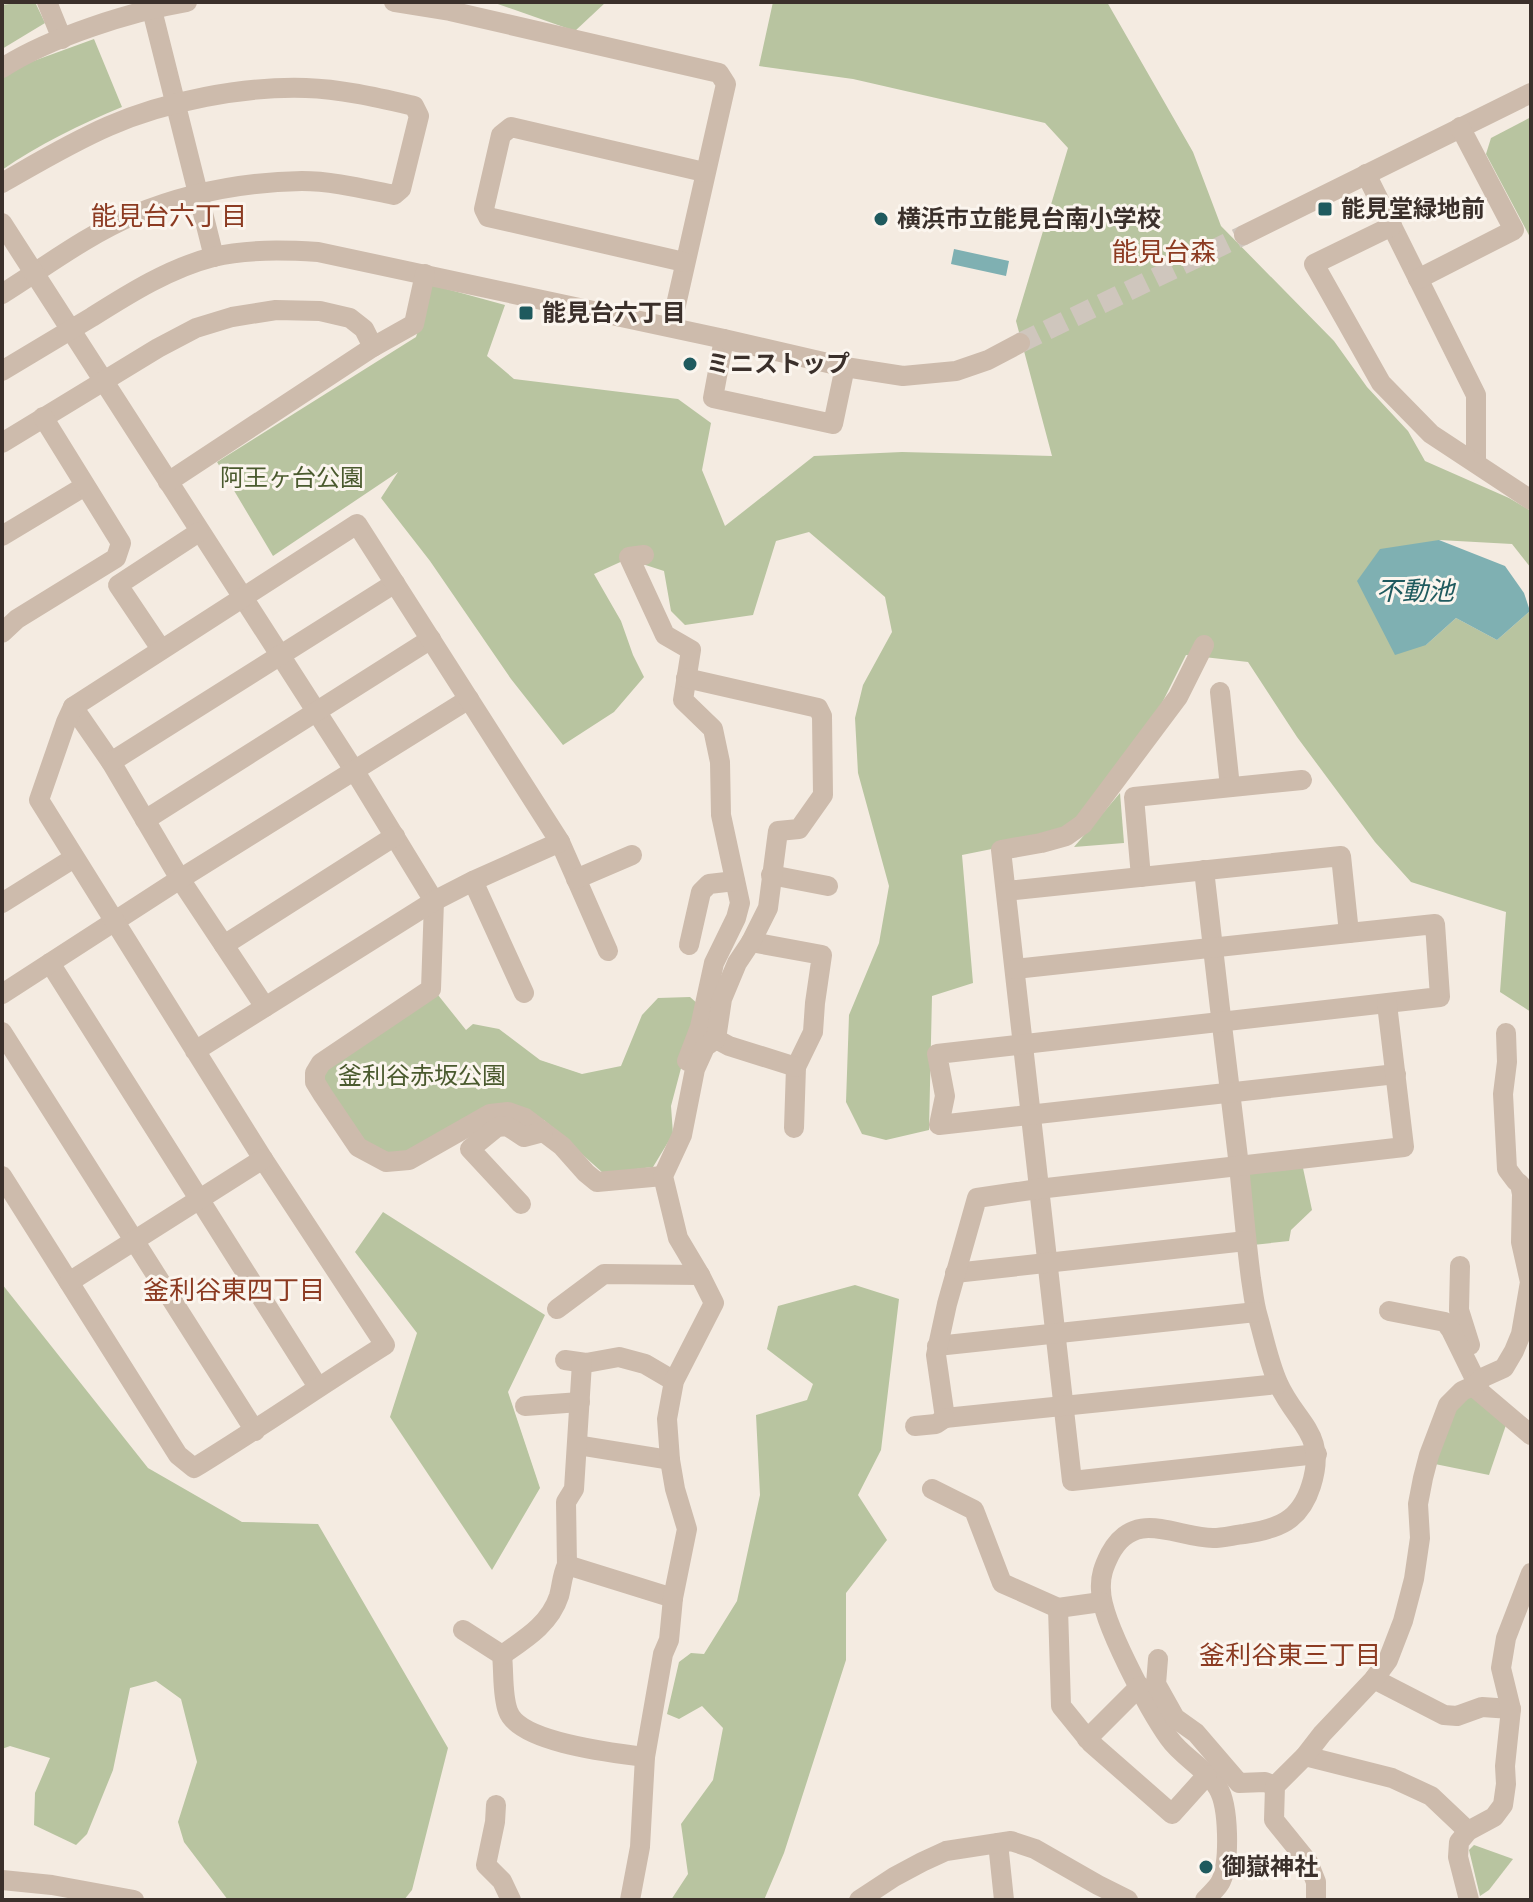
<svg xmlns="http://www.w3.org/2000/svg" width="1533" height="1902" font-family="Helvetica,'Noto Sans JP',sans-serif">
	<rect width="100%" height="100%" fill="#f4ebe1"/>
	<g fill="#b8c4a0">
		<polygon points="10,2 35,2 45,23 2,49 2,5 9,4"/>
		<polygon points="492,2 606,2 575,31"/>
		<polygon points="773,2 1107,2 1193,152 1221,226 1334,341 1367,387 1408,431 1425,461 1509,498 1531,511 1531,568 1512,544 1439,540 1426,645 1456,618 1497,640 1531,610 1531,1012 1500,992 1506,912 1411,882 1375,842 1297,737 1248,662 1186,655 1121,785 1067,834 962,855 973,983 932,996 929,1130 886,1140 862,1134 846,1102 849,1015 879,943 889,886 858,773 855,718 863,685 892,632 885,597 809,532 776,541 753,615 685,625 671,611 664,571 627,559 594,574 621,621 633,655 644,677 614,712 563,745 511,679 430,561 381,498 398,472 273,556 217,462 416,337 432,285 505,305 487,356 514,379 678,399 711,423 702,470 725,526 814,456 902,452 1052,456 1016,321 1068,148 1045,123 853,79 759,66"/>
		<path d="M 94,39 L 122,107 C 81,124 38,145 2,170 L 2,78 L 28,63 Z"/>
		<polygon points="1531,117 1531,239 1486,154 1491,138"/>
		<polygon points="1120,793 1124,843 1074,847"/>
		<polygon points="438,995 466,1030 473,1024 499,1029 540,1060 582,1074 621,1066 642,1015 658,998 690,997 698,1004 671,1106 673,1134 653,1167 603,1173 544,1120 408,1151 390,1153 364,1143 324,1080 326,1068"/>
		<polygon points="1303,1168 1312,1210 1291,1230 1289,1241 1253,1245 1246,1174"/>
		<polygon points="383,1212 545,1315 508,1392 540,1488 492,1570 390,1417 417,1333 355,1252"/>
		<polygon points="2,1284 148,1468 242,1522 318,1524 448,1748 412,1890 404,1900 228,1900 184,1842 178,1822 197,1762 181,1699 156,1681 130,1688 113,1770 87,1834 76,1845 34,1825 35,1793 50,1758 10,1746 2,1749"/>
		<polygon points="855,1285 899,1299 881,1450 858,1495 887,1540 846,1593 846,1660 784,1853 764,1900 671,1900 688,1874 681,1824 713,1780 723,1728 702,1706 679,1719 667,1714 679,1662 691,1653 704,1654 737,1601 760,1495 756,1415 807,1400 813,1384 767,1349 778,1306"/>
		<polygon points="1472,1391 1507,1422 1489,1475 1430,1463 1449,1409"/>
		<polygon points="1474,1845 1513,1859 1489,1890 1480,1896 1469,1850"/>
	</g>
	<g fill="#7fb0b2">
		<polygon points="954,249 1009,261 1006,276 951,264"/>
		<polygon points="1439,540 1505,566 1524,593 1530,611 1497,640 1456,618 1426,645 1395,655 1357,581 1380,549"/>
	</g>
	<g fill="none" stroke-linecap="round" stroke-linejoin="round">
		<polyline stroke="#cfc6bd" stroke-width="20" stroke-dasharray="20 10" stroke-linecap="butt" points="1020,343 1244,235"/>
		<g stroke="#cdbbac" stroke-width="20">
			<polyline points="47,2 62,39"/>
			<polyline points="150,2 214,257"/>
			<polyline points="394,2 450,11 719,73 726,84 671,327"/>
			<path d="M 2,68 C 51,37 129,12 187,2"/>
			<polyline points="1366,174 1476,395 1476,463"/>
			<path d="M 2,183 C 37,163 72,142 109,126 C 166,101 244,86 306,88 C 341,89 379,98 414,106 L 419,116 L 401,189 L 394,195 C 364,189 333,181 302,181 C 245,182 187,193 134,215 C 87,235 45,267 2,294"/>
			<polyline points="2,223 354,770 434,901 431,989 321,1063 315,1073 315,1082 323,1095 358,1147 386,1162 409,1160 490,1114 508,1112 525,1118 562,1146 586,1173 597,1182 663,1176"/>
			<polyline points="1392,226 1314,264 1381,383 1431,434 1531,500"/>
			<polyline points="1244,235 1531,93"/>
			<polyline points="684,262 488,217 484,209 501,135 511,127 704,172"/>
			<polyline points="1418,279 1514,230 1460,127"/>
			<polyline points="724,339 713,398 833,424 845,367"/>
			<path d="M 2,371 C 32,353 62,335 92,317 C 130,293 170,268 213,257 C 247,249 284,250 318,252 L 724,339 L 845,367 L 903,376 L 956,371 L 988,360 L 1020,343"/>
			<polyline points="2,443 158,348 196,328 232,317 276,310 320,311 350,318 364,329 373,347"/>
			<polyline points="168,482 373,347 414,324 425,274"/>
			<polyline points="2,536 85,486"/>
			<polyline points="644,555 629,557 665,635 691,650 683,700 713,729 720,762 721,815 740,903 736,918 714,963 700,1027 687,1061"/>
			<polyline points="2,633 17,619 116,558 121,543 43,417"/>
			<polyline points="1204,645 1178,697 1083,824 1066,836 1041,843 1001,850 1072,1481 1317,1454"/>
			<polyline points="161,649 118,585 199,532"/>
			<polyline points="1220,692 1230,787"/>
			<polyline points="73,707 111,762 180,879 265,1007"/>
			<polyline points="111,762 395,583"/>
			<polyline points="145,820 431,639"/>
			<polyline points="560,842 608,951"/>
			<path d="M 1204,870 C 1215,969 1227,1067 1239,1166 C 1243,1204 1246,1241 1251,1279 C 1253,1291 1254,1304 1258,1317 C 1264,1338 1269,1363 1278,1383 C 1296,1424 1328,1433 1311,1486 C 1300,1521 1278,1529 1244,1534 C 1234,1535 1223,1538 1213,1538 C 1176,1538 1135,1507 1110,1554 C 1104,1566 1100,1576 1101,1590 C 1101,1621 1150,1711 1169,1738 C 1182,1757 1206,1768 1218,1788 C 1229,1806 1230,1862 1221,1881 C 1218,1888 1210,1894 1205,1900"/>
			<polyline points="771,875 828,886"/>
			<polyline points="1141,877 1134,797 1302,780"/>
			<polyline points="576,879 632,855"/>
			<polyline points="473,881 524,993"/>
			<polyline points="1006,891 1341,856 1349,933 1435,924 1440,997 937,1054 945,1096 939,1125 1396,1074"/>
			<polyline points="2,903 74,858"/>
			<polyline points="751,942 822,955 815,1003 813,1032 796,1067 794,1128"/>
			<polyline points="224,945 395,836"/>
			<polyline points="689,945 701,892 709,884 735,881"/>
			<polyline points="50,963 318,1387"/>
			<polyline points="1015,969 1349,933"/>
			<polyline points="2,994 180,879 469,699"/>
			<polyline points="2,1032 255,1431"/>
			<polyline points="716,1039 729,1046 796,1067"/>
			<path d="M 2,1176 L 178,1455 L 194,1468 C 258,1429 321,1385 385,1345 L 263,1159 L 39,800 L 66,722 L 73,707 L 357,524 L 560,842 L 473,881 L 434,901 L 195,1051"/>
			<polyline points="521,1204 470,1149 497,1127 507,1126 524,1137 543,1132"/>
			<polyline points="1460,1266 1459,1310 1470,1345"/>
			<polyline points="955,1273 1246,1241"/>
			<polyline points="69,1282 263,1159"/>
			<polyline points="557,1309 604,1274 700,1275"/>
			<polyline points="1389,1311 1445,1322 1451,1330 1477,1383"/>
			<polyline points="937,1346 1256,1312"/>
			<polyline points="565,1360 586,1363 619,1357 645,1364 674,1381"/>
			<polyline points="1278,1384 945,1418 936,1355 947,1304 977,1198 1038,1189 1404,1147 1387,1004"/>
			<polyline points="1473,1386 1531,1435"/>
			<polyline points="525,1406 580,1402"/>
			<polyline points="915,1426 936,1424 945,1418"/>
			<polyline points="577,1445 670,1460"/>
			<polyline points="932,1489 974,1510 1002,1583 1058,1608 1101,1602"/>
			<polyline points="567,1565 566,1502 574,1489 582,1363"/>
			<polyline points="1058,1608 1061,1706 1091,1743 1172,1814 1207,1775"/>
			<path d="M 463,1630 L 502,1655 C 504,1673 502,1695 508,1711 C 519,1743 615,1753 645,1757"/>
			<path d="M 502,1655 C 525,1639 550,1624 559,1596 C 562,1585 562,1575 567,1565 L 673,1598"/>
			<polyline points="1158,1659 1156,1684 1175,1718 1196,1733 1239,1783 1265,1782 1275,1786"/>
			<polyline points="1374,1679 1444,1715 1457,1716 1482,1707 1511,1709"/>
			<polyline points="1087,1739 1140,1686"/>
			<polyline points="1305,1756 1392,1778 1431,1796 1468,1831"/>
			<polyline points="496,1805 495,1822 486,1865 502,1881 511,1900"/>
			<polyline points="998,1843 1004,1900"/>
			<polyline points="2,1880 52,1885 134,1900"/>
			<polyline points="630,1900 640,1847 645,1757 663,1654 669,1640 673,1598 687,1529 675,1489 670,1460 667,1419 674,1381 714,1303 700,1275 678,1238 663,1176 682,1135 695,1069 705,1047 716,1039 722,999 737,963 751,942 768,908 778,831 799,829 823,795 822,716 818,708 686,678"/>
			<polyline points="859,1900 894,1877 922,1862 946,1851 1011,1841 1035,1849 1098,1885 1128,1900"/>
			<polyline points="1316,1900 1316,1882 1308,1862 1274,1820 1275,1786 1305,1756 1322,1734 1374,1679 1388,1660 1403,1621 1414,1579 1420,1538 1418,1504 1423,1478 1429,1455 1448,1405 1462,1391 1473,1386 1484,1377 1504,1368 1514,1351 1521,1334 1530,1282 1521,1242 1522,1194 1520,1184 1516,1181 1507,1169 1503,1094 1507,1062 1506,1033"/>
			<polyline points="1469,1900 1458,1857 1459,1842 1468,1831 1494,1817 1503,1805 1506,1784 1505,1766 1511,1709 1501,1668 1506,1638 1531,1573"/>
		</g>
	</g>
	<g fill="#1f5a5e" stroke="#fbf5ee" stroke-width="3">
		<rect x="1317" y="201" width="16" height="16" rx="4"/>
		<circle cx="881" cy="219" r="8"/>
		<rect x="518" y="305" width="16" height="16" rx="4"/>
		<circle cx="690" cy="364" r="8"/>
		<circle cx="1206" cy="1867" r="8"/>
	</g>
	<g text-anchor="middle" stroke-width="6" stroke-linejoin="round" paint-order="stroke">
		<g font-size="24" font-weight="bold" fill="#3b302b" stroke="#fbf5ee" text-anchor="start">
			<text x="1341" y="217">能見堂緑地前</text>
			<text x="897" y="227">横浜市立能見台南小学校</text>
			<text x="542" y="321">能見台六丁目</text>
			<text x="706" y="372">ミニストップ</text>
			<text x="1222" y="1875">御嶽神社</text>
		</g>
		<g font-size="24" fill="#4a5a2e" stroke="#fbf5ee">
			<text x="292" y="486">阿王ヶ台公園</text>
			<text x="422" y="1084">釜利谷赤坂公園</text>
		</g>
		<g font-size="26" fill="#8c3b22" stroke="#fbf5ee">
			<text x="169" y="225">能見台六丁目</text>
			<text x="1164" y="261">能見台森</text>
			<text x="234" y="1299">釜利谷東四丁目</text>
			<text x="1290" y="1664">釜利谷東三丁目</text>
		</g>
		<g font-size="26" font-style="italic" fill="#1f5a5e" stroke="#fbf5ee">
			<text x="1415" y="600">不動池</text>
		</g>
	</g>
	<rect width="1533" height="1902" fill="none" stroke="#3b302b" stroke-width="8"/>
</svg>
